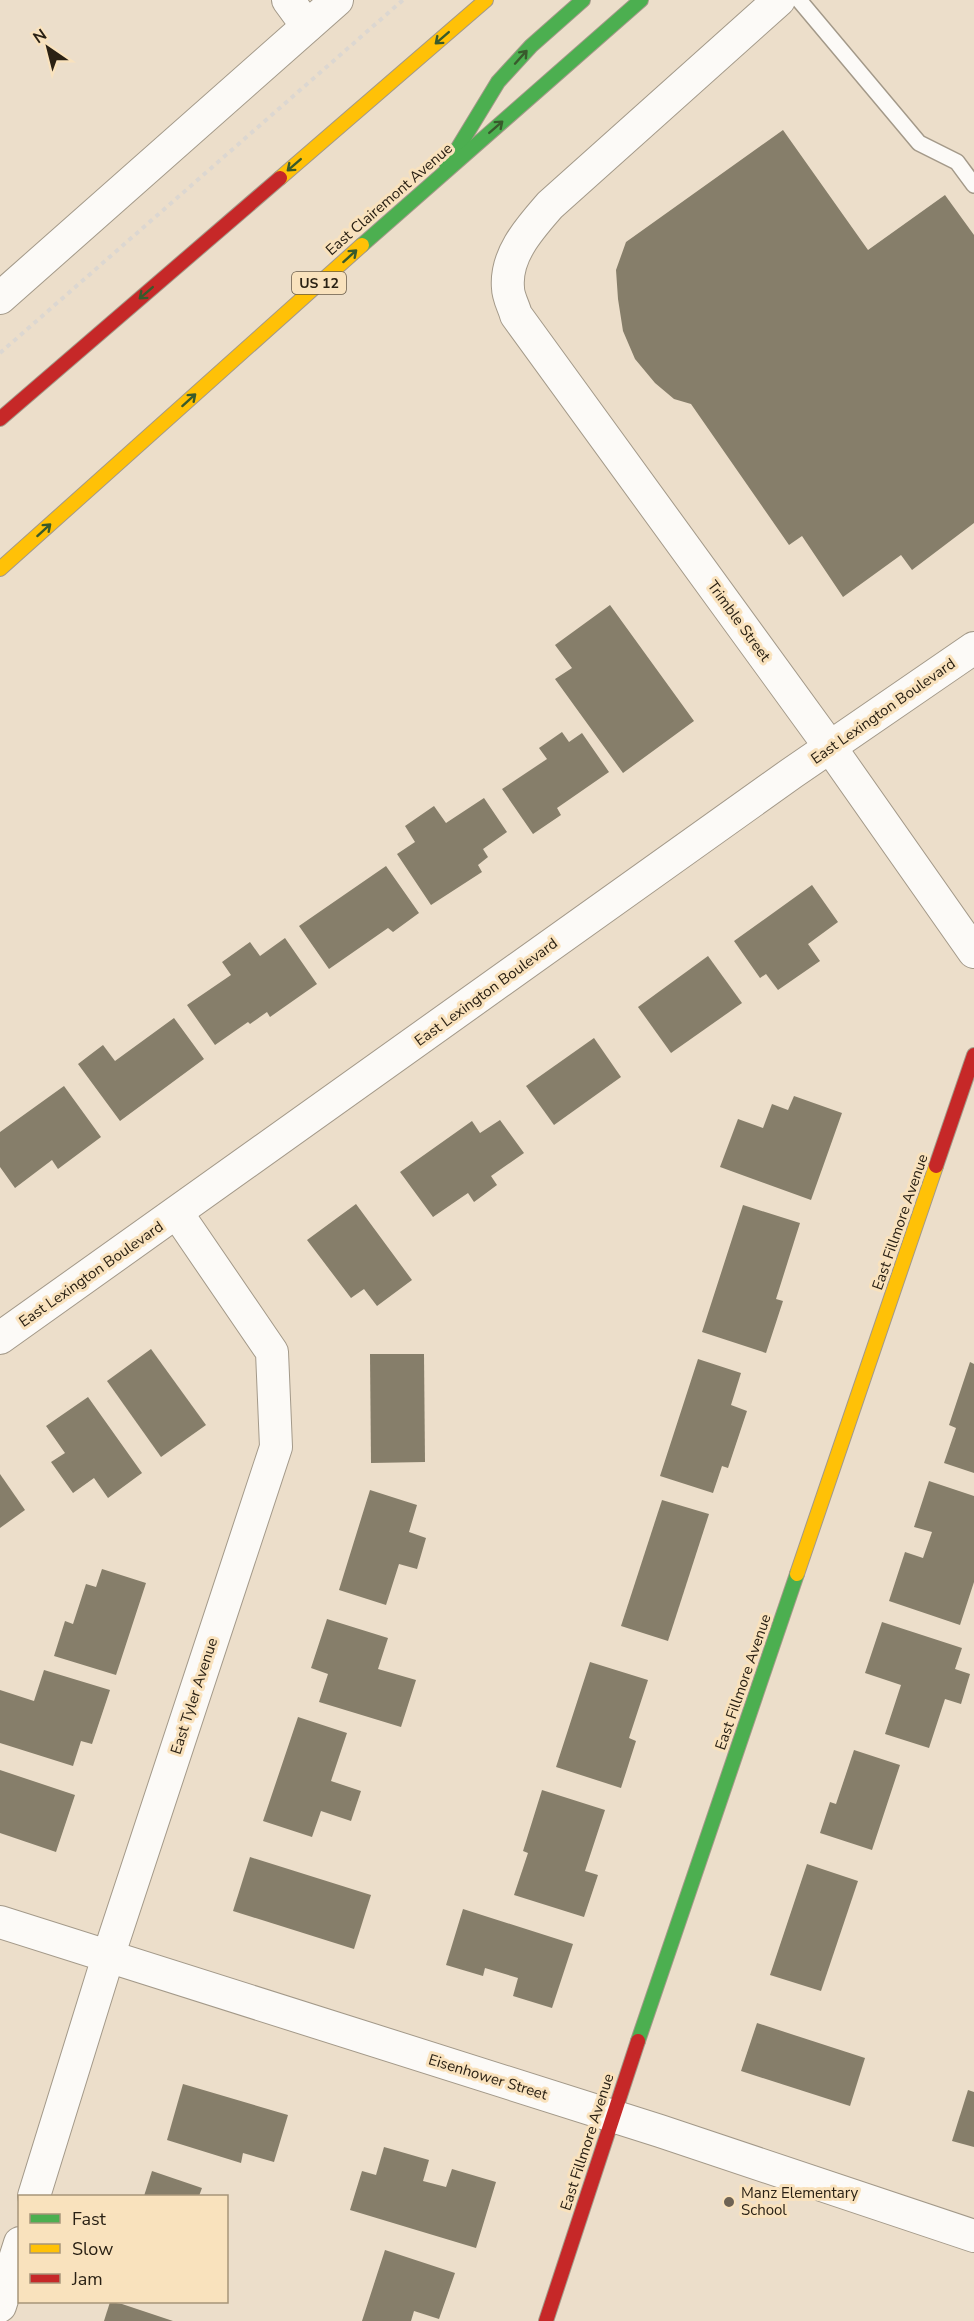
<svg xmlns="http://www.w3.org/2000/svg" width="974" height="2321" font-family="'Nunito Sans',sans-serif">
	<rect width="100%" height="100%" fill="#ecdeca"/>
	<g fill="#867e6a">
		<polygon points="783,130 868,250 945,195 974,235 974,523 912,570 901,555 843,597 802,536 789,545 691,404 674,399 655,383 635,359 623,331 618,299 616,270 626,242"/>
		<polygon points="610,605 694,721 623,773 555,679 572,668 555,645"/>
		<polygon points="562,732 569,742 582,733 609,772 557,808 561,815 533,834 502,789 547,759 539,748"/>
		<polygon points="484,798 507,832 483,849 488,857 478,865 482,872 431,905 397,854 415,842 405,826 434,806 446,823"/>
		<polygon points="386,866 419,913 393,932 388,928 329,969 299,926"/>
		<polygon points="812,885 838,922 808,944 820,961 778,990 766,974 760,978 734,941"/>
		<polygon points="285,938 317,984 270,1017 267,1012 250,1024 248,1022 215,1045 187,1005 231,975 222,962 250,942 260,956"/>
		<polygon points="708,956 742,1003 671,1053 638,1007"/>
		<polygon points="174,1018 204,1059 120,1121 78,1064 103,1045 115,1061"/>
		<polygon points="594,1038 621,1077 554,1125 526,1086"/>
		<polygon points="64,1086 101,1137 58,1169 52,1160 15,1188 0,1167 0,1132"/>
		<polygon points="794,1096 842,1113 811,1200 720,1167 738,1119 763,1128 772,1104 788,1110"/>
		<polygon points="500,1120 524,1153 491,1176 497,1185 474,1202 468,1193 433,1217 400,1172 472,1121 480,1133"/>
		<polygon points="356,1204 412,1280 377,1306 364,1289 351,1298 307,1240"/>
		<polygon points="743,1205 800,1223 776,1299 783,1301 766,1353 702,1332"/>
		<polygon points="151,1349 206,1425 161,1457 107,1381"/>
		<polygon points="370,1354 424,1354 425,1462 371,1463"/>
		<polygon points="698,1359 741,1373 731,1405 747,1411 728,1468 722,1466 713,1493 660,1476"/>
		<polygon points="970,1362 974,1364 974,1473 944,1463 956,1428 949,1425"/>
		<polygon points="88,1397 142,1473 108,1498 94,1478 73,1493 51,1462 65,1453 46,1426"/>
		<polygon points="0,1474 25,1510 0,1528"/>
		<polygon points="929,1481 974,1496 974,1582 960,1625 889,1601 905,1552 923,1558 932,1532 914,1527"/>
		<polygon points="370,1490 417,1505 409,1532 426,1538 417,1569 399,1564 386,1605 339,1590"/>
		<polygon points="662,1500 709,1514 668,1641 621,1626"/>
		<polygon points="102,1569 146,1583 116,1675 54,1656 65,1621 73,1624 86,1584 96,1587"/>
		<polygon points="327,1619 388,1638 378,1669 416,1680 401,1727 319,1702 328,1674 311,1668"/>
		<polygon points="882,1622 962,1648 955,1669 970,1674 961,1704 945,1699 929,1748 885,1734 901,1685 865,1673"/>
		<polygon points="590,1662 648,1680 629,1738 636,1741 621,1788 556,1767"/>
		<polygon points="44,1670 110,1690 92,1744 81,1741 73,1766 0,1743 0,1690 34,1701"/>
		<polygon points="298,1717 347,1733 331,1781 361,1791 351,1821 321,1811 312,1837 263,1821"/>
		<polygon points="854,1750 900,1765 872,1850 820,1833 830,1802 836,1804"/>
		<polygon points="0,1770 75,1795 56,1852 0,1833"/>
		<polygon points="542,1790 605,1810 585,1871 598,1875 584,1917 514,1895 528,1853 523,1851"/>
		<polygon points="250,1857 371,1895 354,1949 233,1911"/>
		<polygon points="807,1864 858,1881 821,1991 770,1975"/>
		<polygon points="463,1909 573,1944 552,2008 513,1996 518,1978 485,1968 483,1976 446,1965"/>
		<polygon points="757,2023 865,2058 850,2106 741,2071"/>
		<polygon points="183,2084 288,2115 274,2162 243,2153 241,2163 167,2140"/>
		<polygon points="968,2090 974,2092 974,2147 952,2141"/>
		<polygon points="384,2147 429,2160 423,2181 446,2187 452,2169 496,2182 476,2248 350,2210 362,2171 376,2175"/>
		<polygon points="152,2171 202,2188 199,2196 144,2196"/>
		<polygon points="385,2250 455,2273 439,2319 414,2311 411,2321 362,2321"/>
		<polygon points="110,2302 122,2304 173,2321 104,2321"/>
	</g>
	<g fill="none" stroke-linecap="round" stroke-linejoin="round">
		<defs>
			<polyline id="lane" points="799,0 919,143 957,162 974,185"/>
			<g id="street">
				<polyline points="288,0 307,26"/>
				<path d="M 779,0 L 550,205 C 530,228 505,255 508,288 C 508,297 514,307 516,315 L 830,747 L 974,952"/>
				<polyline points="0,298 337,0"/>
				<polyline points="0,1338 792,773 974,648"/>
				<polyline points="0,1922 660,2131 974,2236"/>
				<polyline points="34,2196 108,1957 276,1447 272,1352 177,1213"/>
				<polyline points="0,2306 20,2243"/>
			</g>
			<g id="fast">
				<polyline points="447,166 498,82 531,46 583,0"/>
				<polyline points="362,245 641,0"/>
				<polyline points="638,2041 797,1574"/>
			</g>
			<g id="slow">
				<polyline points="280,178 486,0"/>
				<polyline points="0,569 362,245"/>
				<polyline points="797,1574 936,1166"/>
			</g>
			<g id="jam">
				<polyline points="0,419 280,178"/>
				<polyline points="936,1166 974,1055"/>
				<polyline points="546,2321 638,2041"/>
			</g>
		</defs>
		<use href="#lane" stroke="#a39989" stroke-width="18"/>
		<use href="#street" stroke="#a39989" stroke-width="34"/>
		<use href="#fast" stroke="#a39989" stroke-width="16"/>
		<use href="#slow" stroke="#a39989" stroke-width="16"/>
		<use href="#jam" stroke="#a39989" stroke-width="16"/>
		<polyline stroke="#dcd7d1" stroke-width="4" stroke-dasharray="4.5 4.5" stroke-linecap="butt" points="0,353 403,0"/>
		<use href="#lane" stroke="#fcfaf7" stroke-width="15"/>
		<use href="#street" stroke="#fcfaf7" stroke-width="32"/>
		<use href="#fast" stroke="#4caf50" stroke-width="14"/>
		<use href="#slow" stroke="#ffc107" stroke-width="14"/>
		<use href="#jam" stroke="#c62828" stroke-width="14"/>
	</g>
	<defs><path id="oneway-shaft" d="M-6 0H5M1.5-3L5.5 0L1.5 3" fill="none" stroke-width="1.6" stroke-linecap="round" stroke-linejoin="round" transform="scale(1.5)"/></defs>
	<g stroke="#385a2c">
		<use href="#oneway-shaft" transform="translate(442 38) rotate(139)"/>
		<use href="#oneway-shaft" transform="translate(521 57) rotate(-48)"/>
		<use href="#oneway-shaft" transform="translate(496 127) rotate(-41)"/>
		<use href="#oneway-shaft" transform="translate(294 165) rotate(139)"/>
		<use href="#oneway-shaft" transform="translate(350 256) rotate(-42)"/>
		<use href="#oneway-shaft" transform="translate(146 293) rotate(139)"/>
		<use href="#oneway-shaft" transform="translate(189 400) rotate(-42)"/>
		<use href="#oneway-shaft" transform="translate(44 530) rotate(-42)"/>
	</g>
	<circle fill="#6e6354" stroke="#f9e2bd" stroke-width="2" cx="729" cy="2202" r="6"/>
	<g text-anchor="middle" stroke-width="6" stroke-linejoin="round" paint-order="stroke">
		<rect fill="#f9e2bd" stroke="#685b47" stroke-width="1.5" x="292" y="272" width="54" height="22" rx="4.5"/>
		<g font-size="14" font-weight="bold" fill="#2a2114">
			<text x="319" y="288">US 12</text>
		</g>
		<g font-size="15" fill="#2a2114" stroke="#f9e2bd">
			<text transform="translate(389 199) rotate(-41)" y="5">East Clairemont Avenue</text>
			<text transform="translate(739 621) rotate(54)" y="5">Trimble Street</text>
			<text transform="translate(883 711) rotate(-35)" y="5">East Lexington Boulevard</text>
			<text transform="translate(486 992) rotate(-36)" y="5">East Lexington Boulevard</text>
			<text transform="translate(900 1222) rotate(-71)" y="5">East Fillmore Avenue</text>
			<text transform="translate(91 1274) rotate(-35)" y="5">East Lexington Boulevard</text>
			<text transform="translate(743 1682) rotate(-71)" y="5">East Fillmore Avenue</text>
			<text transform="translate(194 1696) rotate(-72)" y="5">East Tyler Avenue</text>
			<text transform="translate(488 2077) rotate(17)" y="5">Eisenhower Street</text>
			<text transform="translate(587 2142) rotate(-72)" y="5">East Fillmore Avenue</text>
		</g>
		<g font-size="15" fill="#2a2114" stroke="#f9e2bd" text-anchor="start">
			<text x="741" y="2198">Manz Elementary<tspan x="741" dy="17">School</tspan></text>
		</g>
	</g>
	<rect x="18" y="2195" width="210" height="108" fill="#f9e2bd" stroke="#a69579" stroke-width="1.5"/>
	<rect x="30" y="2214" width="30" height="9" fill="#4caf50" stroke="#a69579" stroke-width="1.5"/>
	<text x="72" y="2225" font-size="18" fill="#2a2114">Fast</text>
	<rect x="30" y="2244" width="30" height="9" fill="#ffc107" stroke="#a69579" stroke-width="1.5"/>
	<text x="72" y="2255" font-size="18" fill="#2a2114">Slow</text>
	<rect x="30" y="2274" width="30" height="9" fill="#c62828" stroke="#a69579" stroke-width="1.5"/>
	<text x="72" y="2285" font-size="18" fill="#2a2114">Jam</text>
	<g transform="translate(48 48) rotate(325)" stroke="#f9e2bd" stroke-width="4.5" paint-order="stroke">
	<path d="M0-4.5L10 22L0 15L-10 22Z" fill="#2a2114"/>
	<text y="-9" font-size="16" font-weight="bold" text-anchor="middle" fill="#2a2114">N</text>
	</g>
</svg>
